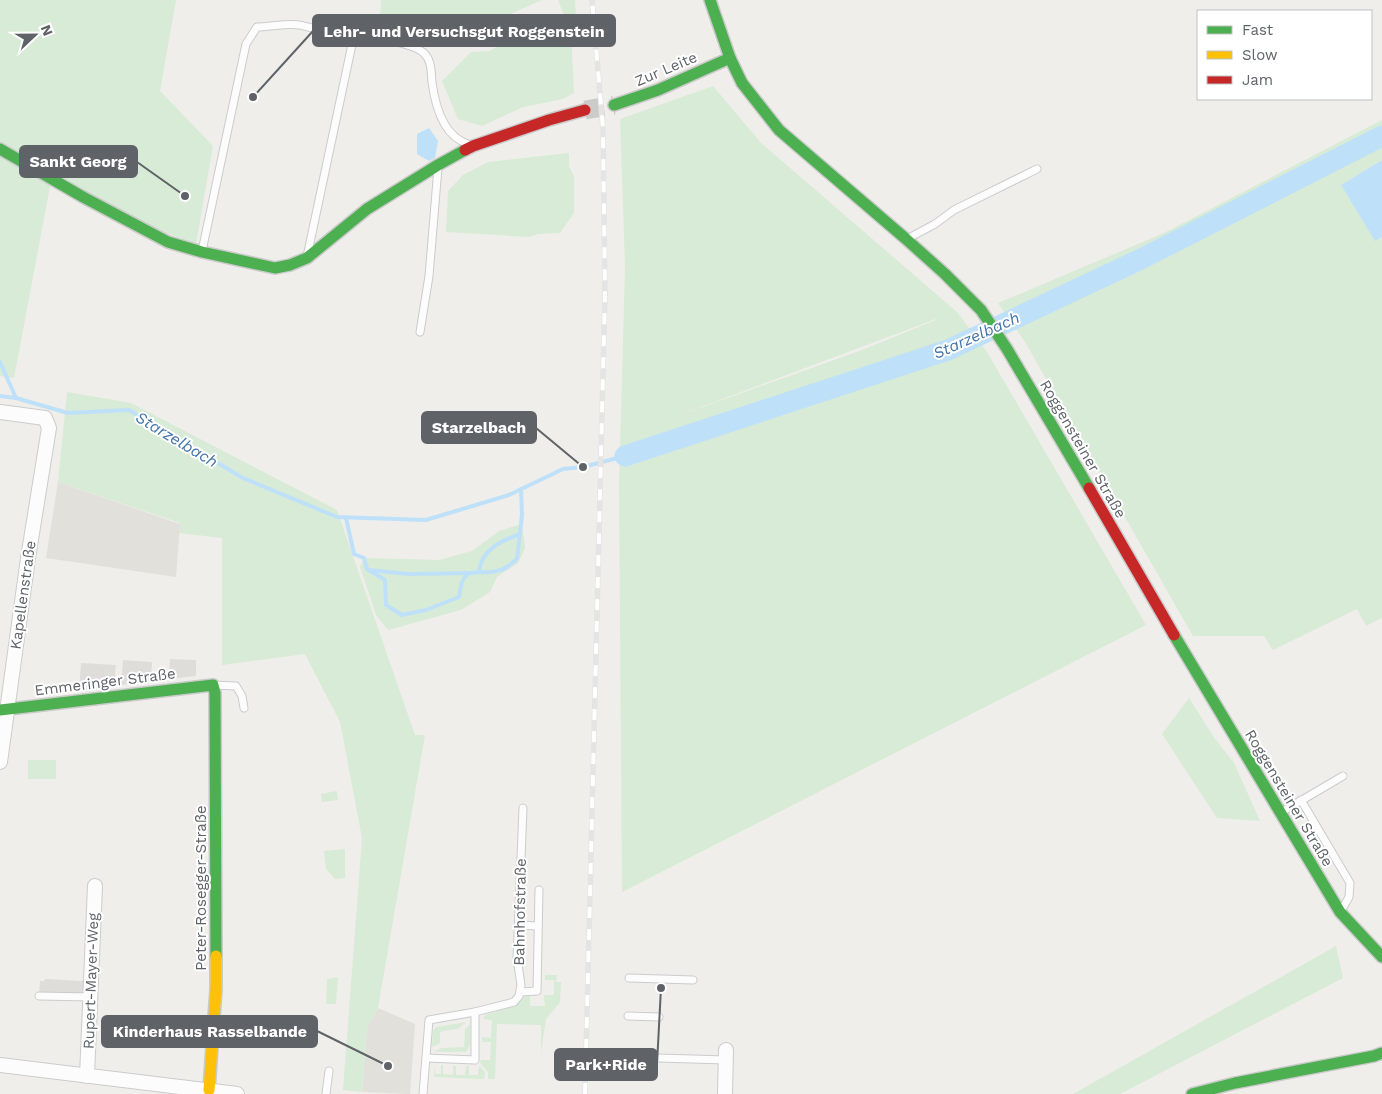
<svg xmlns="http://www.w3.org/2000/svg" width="1382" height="1094" font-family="'Work Sans',sans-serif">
	<rect width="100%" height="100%" fill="#efeeea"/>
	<g fill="#dfddda">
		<polygon points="170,659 196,660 196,676 169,679"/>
		<polygon points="123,660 152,662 151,681 121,685"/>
		<polygon points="81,663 116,665 114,685 79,690"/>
		<polygon points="45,979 83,981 83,997 39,996 40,981 44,981"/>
	</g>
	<g fill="#e2e0da">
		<polygon points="58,482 180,524 176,577 46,558"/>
		<polygon points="378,1008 415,1024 410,1094 362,1092 367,1028"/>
	</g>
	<g fill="#d8ebd6" fill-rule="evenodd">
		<polygon points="0,0 176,0 160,91 213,146 196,244 127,218 52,176 14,378 0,376"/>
		<polygon points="381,0 542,0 506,16 440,41 417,36 380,21"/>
		<polygon points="558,0 575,0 576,16 566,20 571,33 574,93 563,99 523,107 482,126 458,119 442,81 471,52 490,51 519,31 566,20"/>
		<path d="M 713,86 L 761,143 L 957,312 L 987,352 L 1146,625 L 622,892 L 619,484 L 625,266 L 620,119 ZM 936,320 L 862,350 L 672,418 L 936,319 Z"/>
		<polygon points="1382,120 1382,160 1341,185 1375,240 1382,237 1382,618 1366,626 1357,609 1273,650 1264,636 1193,636 1025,342 998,303 1164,233"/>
		<polygon points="569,153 569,166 574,177 574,213 560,233 538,234 529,237 446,232 448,191 463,175 488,162"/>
		<polygon points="67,392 131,403 337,510 415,735 425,735 378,1008 367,1028 362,1092 343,1090 362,838 340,722 305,654 222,665 222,538 179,533 180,523 58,482"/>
		<polygon points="522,524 525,548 518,563 497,577 490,592 461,610 388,630 376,615 360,567 364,558 439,560 472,551 499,531"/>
		<polygon points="1189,698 1215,739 1234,763 1260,821 1217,818 1162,734"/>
		<rect x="28" y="760" width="28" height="19"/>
		<polygon points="337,791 338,800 322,802 321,794"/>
		<polygon points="345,849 345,878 335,879 326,869 324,851"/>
		<polygon points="1336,946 1343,978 1120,1094 1073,1094"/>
		<polygon points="545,975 557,975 556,982 561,982 560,1002 546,1019 541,1053 541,1025 497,1024 495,1079 488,1079 488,1072 480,1063 481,1060 490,1060 491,1042 482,1042 482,1037 491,1038 492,1020 483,1019 485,1015 511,1007 521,1001 526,995 530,996 530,1006 545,1006 544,995 554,995 554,980 545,980"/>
		<polygon points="338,977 336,1004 326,1004 327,979"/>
		<polygon points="466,1022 458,1029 442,1031 440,1033 440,1043 432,1047 433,1031 436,1027"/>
		<polygon points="470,1025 470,1045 466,1052 434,1052 441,1048 464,1047 465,1029"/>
		<polygon points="434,1065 435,1074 441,1074 441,1065 443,1065 443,1074 453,1075 453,1066 456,1066 456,1075 465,1075 466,1066 469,1066 469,1075 478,1075 479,1066 485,1072 484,1079 434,1077"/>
	</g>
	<g fill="#bfe0f9">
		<polygon points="429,128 438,141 435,158 429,161 417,154 417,134"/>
		<polygon points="1382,160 1382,237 1375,241 1341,185"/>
	</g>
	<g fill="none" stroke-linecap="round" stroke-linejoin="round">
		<g stroke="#bfe0f9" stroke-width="4">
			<polyline points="0,362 16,398"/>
			<polyline points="0,396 16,398 68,413 129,410 243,478 337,517 426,520 509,495 563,469 583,467 625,456"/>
			<path d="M 346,518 L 354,554 L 364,558 L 367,569 L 385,580 L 386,605 L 402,615 L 426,610 L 459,597 C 463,560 477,578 501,570 C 507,568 512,563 517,559 L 522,515 L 521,489"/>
			<polyline points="369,570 408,574 469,573"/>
			<path d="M 479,571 C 482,549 501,541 520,534"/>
		</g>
		<polyline stroke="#bfe0f9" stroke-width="21" points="625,456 948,350 1141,259 1382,136"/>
		<polyline stroke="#cbcbca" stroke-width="19" stroke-dasharray="19 9" stroke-linecap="butt" points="585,110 614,105"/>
		<defs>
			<g id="lane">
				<polyline points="907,239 935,224 954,210 1037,169"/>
				<path d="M 202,251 L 246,44 L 257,27 C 269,27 288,23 299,25 C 306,26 314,29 321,30 C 345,34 407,39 424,53 C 432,61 431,72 432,82 C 435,105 443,136 468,144"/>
				<polyline points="308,252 354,35"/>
				<polyline points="420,332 429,276 438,168"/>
				<polyline points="213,685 236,686 242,696 244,708"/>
				<polyline points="1301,800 1350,883 1349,897 1341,911"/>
				<polyline points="1280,813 1343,776"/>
				<polyline points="518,925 538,926"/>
				<polyline points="629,978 693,980"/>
				<polyline points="521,992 537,991 539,890"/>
				<polyline points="39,996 91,997"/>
				<polyline points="628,1016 659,1017"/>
				<polyline points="426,1058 475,1060 475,1012"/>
				<polyline points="658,1058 726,1060"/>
				<polyline points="326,1094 329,1071"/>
				<polyline points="423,1094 429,1020 475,1012 514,1002 519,996 521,985 517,958 523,808"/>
			</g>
			<g id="street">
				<polyline points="0,412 45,418 49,428 28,558 0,762"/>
				<polyline points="0,1065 237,1094"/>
				<polyline points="87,1076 95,886"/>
				<polyline points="725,1094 726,1050"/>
			</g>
			<g id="fast">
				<polyline points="710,0 730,58 742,83 779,130 906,239 945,274 981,310 1007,349 1089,488"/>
				<polyline points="614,105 658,90 730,58"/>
				<polyline points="0,149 83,197 168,242 202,252 275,268 290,265 307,258 367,209 438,165 465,150"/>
				<polyline points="1174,635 1340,912 1382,957"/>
				<polyline points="0,710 213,685 215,693 216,956"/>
				<polyline points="1192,1094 1235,1083 1374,1056 1382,1053"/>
			</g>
			<polyline id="slow" points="209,1090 216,989 216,956"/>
			<g id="jam">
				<polyline points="465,150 473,146 549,120 585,110"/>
				<polyline points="1089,488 1174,635"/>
			</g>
		</defs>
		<use href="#lane" stroke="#cbcccc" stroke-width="9"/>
		<use href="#street" stroke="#cbcccc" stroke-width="16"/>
		<use href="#fast" stroke="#cacacb" stroke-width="14"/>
		<use href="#slow" stroke="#cacacb" stroke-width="14"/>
		<use href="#jam" stroke="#cacacb" stroke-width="14"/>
		<use href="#lane" stroke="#fdfcfc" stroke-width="7"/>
		<use href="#street" stroke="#fdfcfc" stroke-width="14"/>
		<use href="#fast" stroke="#4caf50" stroke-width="11"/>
		<use href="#slow" stroke="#ffc107" stroke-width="11"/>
		<use href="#jam" stroke="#c62828" stroke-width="11"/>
		<defs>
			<polyline id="rail" points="585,1094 605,294 603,129 592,0"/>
		</defs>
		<use href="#rail" stroke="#e4e4e4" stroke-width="5.5"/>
		<use href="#rail" stroke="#fff" stroke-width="4" stroke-dasharray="11" stroke-linecap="butt"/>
	</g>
	<g text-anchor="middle" stroke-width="4" stroke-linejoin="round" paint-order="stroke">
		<g font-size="15" fill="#5f6368" stroke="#fff">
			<text transform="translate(666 69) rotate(-23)" y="5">Zur Leite</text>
			<text transform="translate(1083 449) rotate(60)" y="5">Roggensteiner Straße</text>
			<text transform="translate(23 595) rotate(-82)" y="5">Kapellenstraße</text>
			<text transform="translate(105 682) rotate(-7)" y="5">Emmeringer Straße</text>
			<text transform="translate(1289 798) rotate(59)" y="5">Roggensteiner Straße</text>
			<text transform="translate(201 888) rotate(-90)" y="5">Peter-Rosegger-Straße</text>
			<text transform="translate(520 912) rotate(-89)" y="5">Bahnhofstraße</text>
			<text transform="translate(91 981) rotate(-88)" y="5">Rupert-Mayer-Weg</text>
		</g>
		<g font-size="16" font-style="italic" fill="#4174aa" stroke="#fff">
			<text transform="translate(976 335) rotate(-24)" y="6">Starzelbach</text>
			<text transform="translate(177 439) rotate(31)" y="6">Starzelbach</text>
		</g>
	</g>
	<path fill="none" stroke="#5f6368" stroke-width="2" d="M253 97L313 31M185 196L137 162M583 467L536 428M388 1066L317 1031M661 988L657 1064"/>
	<g fill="#5f6368" stroke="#fff" stroke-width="2">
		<circle cx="253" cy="97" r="5"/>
		<circle cx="185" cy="196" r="5"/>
		<circle cx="583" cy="467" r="5"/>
		<circle cx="388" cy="1066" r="5"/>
		<circle cx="661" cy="988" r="5"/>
	</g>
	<g fill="#5f6368" stroke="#5f6368" stroke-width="2">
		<rect x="313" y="15" width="302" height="31" rx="5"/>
		<rect x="20" y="146" width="117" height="31" rx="5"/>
		<rect x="422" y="412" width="114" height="31" rx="5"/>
		<rect x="102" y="1016" width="215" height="31" rx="5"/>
		<rect x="555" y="1049" width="102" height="31" rx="5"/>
	</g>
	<g font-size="16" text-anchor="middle" font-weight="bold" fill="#fff">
		<text x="464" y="37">Lehr- und Versuchsgut Roggenstein</text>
		<text x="78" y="167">Sankt Georg</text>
		<text x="479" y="433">Starzelbach</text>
		<text x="210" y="1037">Kinderhaus Rasselbande</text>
		<text x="606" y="1070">Park+Ride</text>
	</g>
	<rect x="1197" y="10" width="175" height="90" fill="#ffffff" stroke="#bfc1c3"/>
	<rect x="1207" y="26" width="25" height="8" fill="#4caf50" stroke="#bfc1c3"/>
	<text x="1242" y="35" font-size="15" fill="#5f6368">Fast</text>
	<rect x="1207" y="51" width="25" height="8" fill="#ffc107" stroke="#bfc1c3"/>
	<text x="1242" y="60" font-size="15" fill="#5f6368">Slow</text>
	<rect x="1207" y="76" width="25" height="8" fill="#c62828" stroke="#bfc1c3"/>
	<text x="1242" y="85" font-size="15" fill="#5f6368">Jam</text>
	<g transform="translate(35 35) rotate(68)" stroke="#ffffff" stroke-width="4" paint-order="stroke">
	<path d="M0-4L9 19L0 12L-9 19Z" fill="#5f6368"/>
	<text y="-8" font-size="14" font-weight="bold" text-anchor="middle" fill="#5f6368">N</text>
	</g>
</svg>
